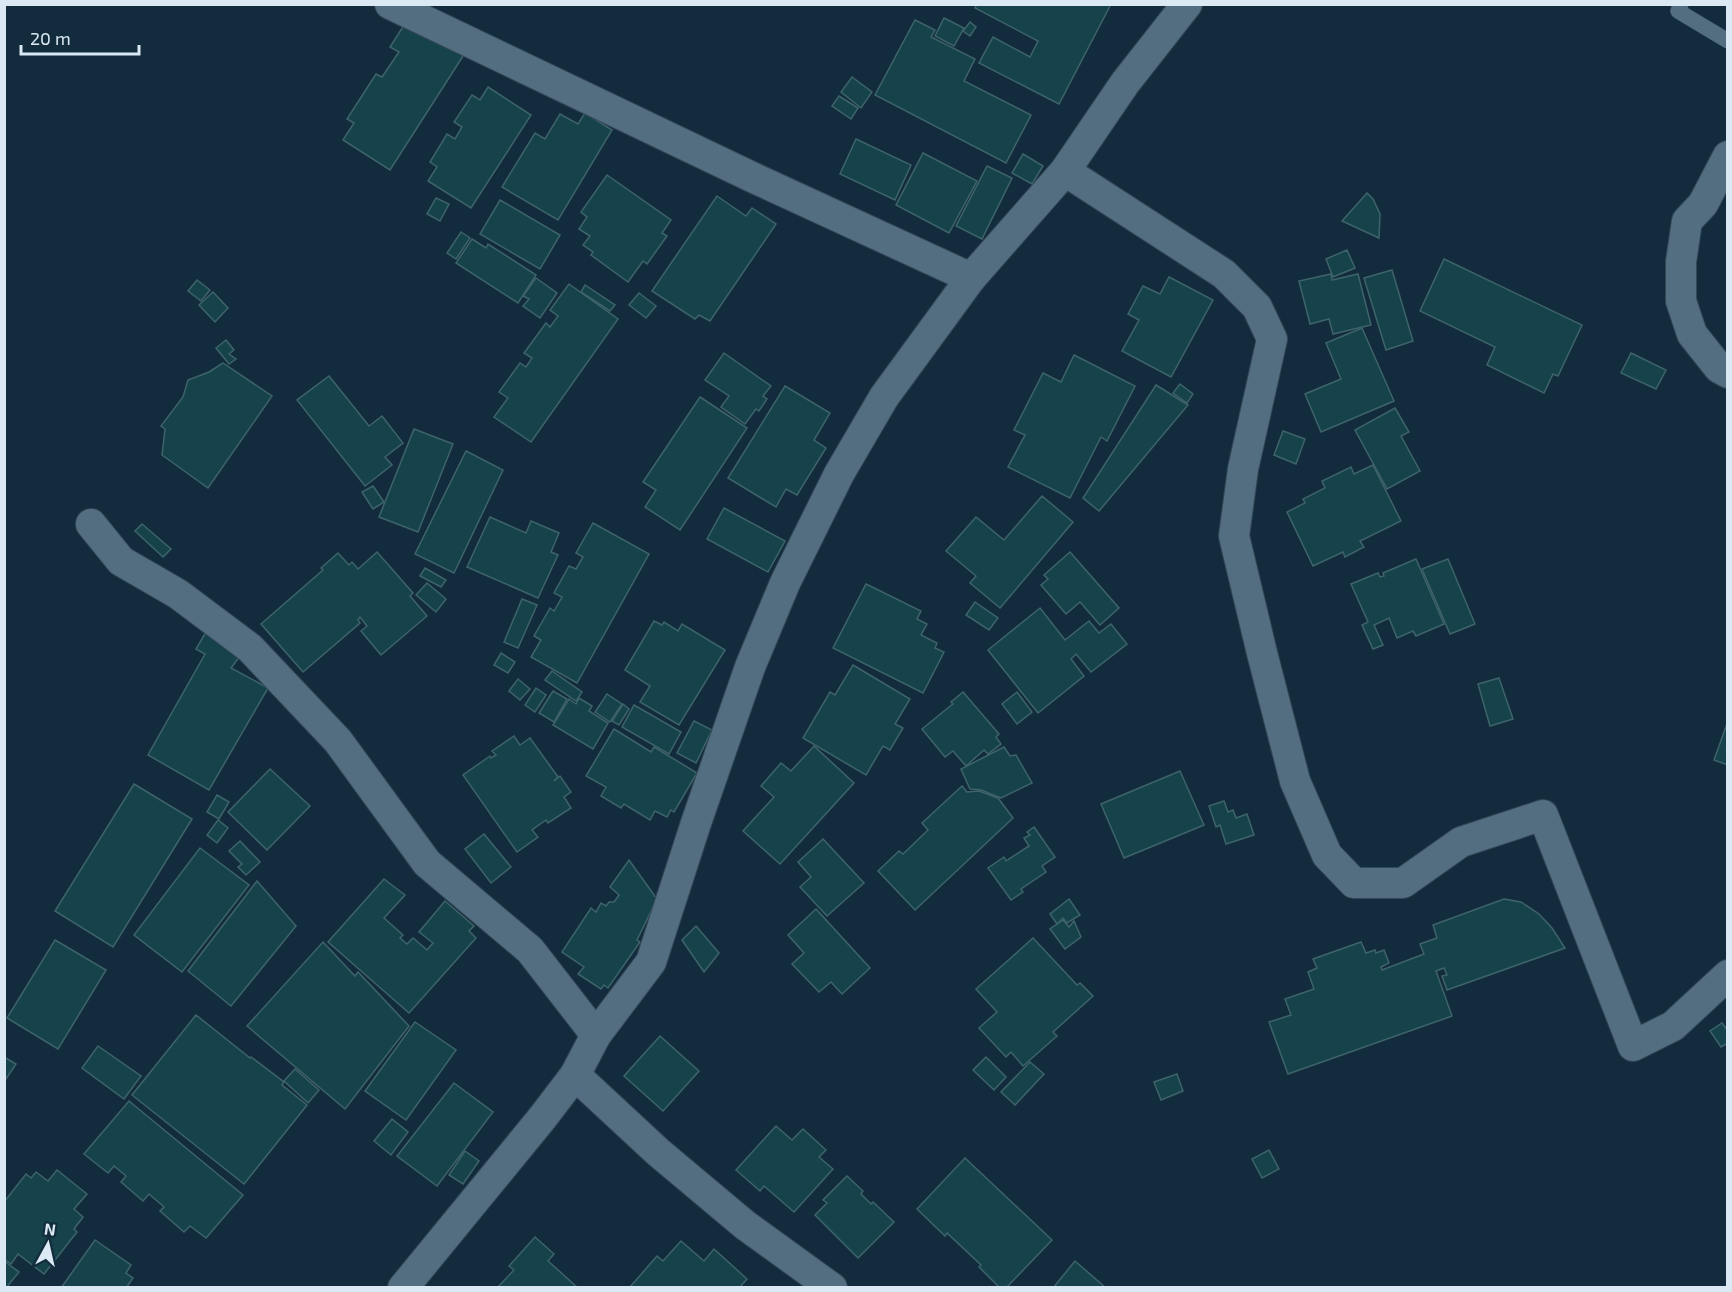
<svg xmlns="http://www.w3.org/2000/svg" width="1732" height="1292" font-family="'Exo 2',sans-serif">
	<rect width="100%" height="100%" fill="#132c3d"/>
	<g fill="#16434b" stroke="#3e636b" stroke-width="1.5">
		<polygon points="977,4 1111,4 1059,104 979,63 993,37 1030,57 1038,41 975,8"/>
		<polygon points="944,18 964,28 954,46 935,36"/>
		<polygon points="915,20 935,30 931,37 975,59 964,81 1031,115 1006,163 875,95"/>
		<polygon points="406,22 465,53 390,170 343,140 354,123 347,119 376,74 382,77 399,52 390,47"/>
		<polygon points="970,22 976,27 970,36 963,31"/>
		<polygon points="852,77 872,92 861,108 841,92"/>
		<polygon points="488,87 531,115 471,208 428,181 437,167 430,162 447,134 455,139 462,127 454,122 472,95 480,100"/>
		<polygon points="839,96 858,108 851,119 832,106"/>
		<polygon points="585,113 612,130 558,220 502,187 535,133 545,139 560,114 578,124"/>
		<polygon points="856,139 911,165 895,200 840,174"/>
		<polygon points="923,153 977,181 949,233 896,205"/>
		<polygon points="1023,154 1043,166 1032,184 1012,173"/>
		<polygon points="987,166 1012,178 982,239 956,226"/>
		<polygon points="607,175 671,220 662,233 667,236 647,264 643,261 628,282 591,255 593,252 583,245 590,236 579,229 587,217 581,212"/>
		<polygon points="1367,193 1373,199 1380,214 1379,238 1342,221"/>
		<polygon points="717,196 746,216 752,208 776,224 710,321 699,315 695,319 652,291"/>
		<polygon points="436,198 449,204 440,221 427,214"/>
		<polygon points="500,200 560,235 540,269 480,234"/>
		<polygon points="461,232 470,238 456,259 447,253"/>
		<polygon points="472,239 486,248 488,244 536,275 518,303 456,263"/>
		<polygon points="1347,250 1355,268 1333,277 1326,259"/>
		<polygon points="1444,259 1582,325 1558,376 1553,374 1544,393 1487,365 1495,347 1420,311"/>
		<polygon points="1392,270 1413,341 1386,350 1364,278"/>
		<polygon points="1331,274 1332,280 1358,274 1371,325 1333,334 1329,319 1310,324 1299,281"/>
		<polygon points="1169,277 1213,300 1171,377 1122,351 1139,320 1128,314 1143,286 1160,294"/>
		<polygon points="536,278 557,293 540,318 523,306 529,299 523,296"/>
		<polygon points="197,280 210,290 201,301 188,291"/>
		<polygon points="569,284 618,319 531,442 494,417 508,398 499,392 520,363 526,367 532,358 524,353 546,323 550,327 558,316 550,310"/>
		<polygon points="585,285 615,305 610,311 581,292"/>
		<polygon points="213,292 228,308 215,322 199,305"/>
		<polygon points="639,293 656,306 646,318 629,305"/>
		<polygon points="1362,328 1394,401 1321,432 1305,394 1341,379 1326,343"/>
		<polygon points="226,340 234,350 229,354 236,359 229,364 216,348"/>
		<polygon points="724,353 771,386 763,396 767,399 759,411 756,409 745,424 721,407 729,396 705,380"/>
		<polygon points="1631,353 1666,370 1656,389 1621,373"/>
		<polygon points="1074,355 1135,386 1107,441 1101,437 1070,498 1008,467 1025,435 1014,430 1043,373 1061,382"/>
		<polygon points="223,363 272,396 208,488 162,455 165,429 161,426 183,397 188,380 209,372"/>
		<polygon points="329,376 369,426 382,416 403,443 385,457 392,465 365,486 297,400"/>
		<polygon points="1180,384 1193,394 1187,403 1173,393"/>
		<polygon points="1156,385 1188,405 1099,511 1083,498"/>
		<polygon points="785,386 830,413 814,440 826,448 797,495 786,489 776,507 728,478"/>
		<polygon points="700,397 747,428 680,530 645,507 656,490 643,482"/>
		<polygon points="1395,408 1409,432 1401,436 1420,471 1387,489 1355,430"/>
		<polygon points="414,429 453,444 418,532 379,517"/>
		<polygon points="1283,431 1305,439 1296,464 1274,455"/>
		<polygon points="466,451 503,470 454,573 415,554"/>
		<polygon points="1373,465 1401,521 1360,541 1364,547 1345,557 1343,552 1313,566 1287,512 1305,503 1303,499 1325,488 1322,481 1351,467 1354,474"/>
		<polygon points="373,486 384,502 373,509 362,492"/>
		<polygon points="1042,496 1073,522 1000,608 970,583 976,576 946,551 976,517 1004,540"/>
		<polygon points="724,508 785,541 768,572 707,539"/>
		<polygon points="490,517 526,533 531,521 559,533 551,552 558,555 538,598 467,567"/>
		<polygon points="593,523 649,554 577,683 531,657 541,640 534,636 550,608 554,611 562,597 554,593 569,566 576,569 583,557 576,553"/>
		<polygon points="142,524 171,549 163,557 135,531"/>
		<polygon points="377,552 413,593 410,596 427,616 381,655 361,631 367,626 360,617 358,620 360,623 303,672 261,624 323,570 321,568 338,553 349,565 352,562 358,569"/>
		<polygon points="1070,552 1119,608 1100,625 1080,602 1066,614 1041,585 1048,579 1044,575"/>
		<polygon points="1416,559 1444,624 1416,636 1413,631 1397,638 1389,618 1374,625 1383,645 1373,649 1362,625 1368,622 1351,584 1378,573 1380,577 1384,576 1383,573"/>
		<polygon points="1448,559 1475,624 1450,634 1422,569"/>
		<polygon points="425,568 446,580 441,587 420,576"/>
		<polygon points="427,583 446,599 436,612 416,595"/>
		<polygon points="866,584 921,611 917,619 927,624 921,635 937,643 935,648 944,652 923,693 833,648"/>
		<polygon points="522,599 537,605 518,648 504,642"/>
		<polygon points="975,602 998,618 989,630 966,615"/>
		<polygon points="1040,608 1065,640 1089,621 1099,633 1111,624 1127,644 1091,672 1076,654 1071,659 1084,676 1038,713 988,650"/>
		<polygon points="654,621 662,625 664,622 678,631 682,624 725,650 679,725 640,702 650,686 625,670"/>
		<polygon points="210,625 240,656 231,668 268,688 209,790 148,755 205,654 196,649"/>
		<polygon points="501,653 515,662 508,673 494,665"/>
		<polygon points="853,665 910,699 895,724 903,728 890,750 883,746 866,775 803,738 830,692 835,695"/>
		<polygon points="552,671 582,692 576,701 545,680"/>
		<polygon points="1499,678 1513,719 1490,726 1478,684"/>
		<polygon points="518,679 530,689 520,700 509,691"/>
		<polygon points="536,688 546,695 535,712 525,705"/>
		<polygon points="553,691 567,699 554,722 539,713"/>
		<polygon points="963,692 999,734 996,737 1001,744 988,754 984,750 966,766 953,751 945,757 922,729 949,707 953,704 951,702"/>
		<polygon points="1017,692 1032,712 1017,724 1002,704"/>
		<polygon points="607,694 622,704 610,722 595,712"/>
		<polygon points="579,698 592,706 589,711 608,723 593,749 553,725 569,699 576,704"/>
		<polygon points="623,704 629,709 619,725 612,721"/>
		<polygon points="634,705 681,732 669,754 622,727"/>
		<polygon points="694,721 712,730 696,763 677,753"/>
		<polygon points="1728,721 1728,765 1714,760"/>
		<polygon points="614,729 651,752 654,747 697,773 674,812 671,810 667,817 655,811 650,820 624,804 621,808 601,796 606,787 586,776"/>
		<polygon points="514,736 520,745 530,738 558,777 554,781 560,776 571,792 564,797 571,808 548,823 546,820 532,830 538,837 517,852 463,775 490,756 491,758 496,755 492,751"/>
		<polygon points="814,746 854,783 780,864 743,831 774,797 761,786 781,763 791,771"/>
		<polygon points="1004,747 1010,756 1016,755 1032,783 1001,798 981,790 970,789 961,769"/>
		<polygon points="270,769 310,806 267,850 228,812"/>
		<polygon points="1180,771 1204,825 1124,858 1101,804"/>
		<polygon points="134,784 192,819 113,947 55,911"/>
		<polygon points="962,786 967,792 979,791 998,798 1013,818 915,910 878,871 899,851 903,854 928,830 922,823"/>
		<polygon points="217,795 229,802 219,819 207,812"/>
		<polygon points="1224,801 1228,812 1233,810 1236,818 1247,814 1254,835 1226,844 1220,825 1216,827 1209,806"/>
		<polygon points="218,820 228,828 217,843 207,835"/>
		<polygon points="1034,827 1055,857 1042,866 1046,872 1021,889 1023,892 1011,900 988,868 1004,857 1006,861 1029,846 1024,838 1030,835 1027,832"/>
		<polygon points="484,834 511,867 491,883 465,849"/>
		<polygon points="823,839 864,883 827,916 800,887 811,877 798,862"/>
		<polygon points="240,841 260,862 246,875 238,867 242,864 229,851"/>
		<polygon points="200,848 249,885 182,972 134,935"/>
		<polygon points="629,860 657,899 637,940 640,942 608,988 604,985 601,989 578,974 584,967 562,952 591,908 596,912 601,903 606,906 609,902 614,902 619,895 610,887"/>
		<polygon points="384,879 405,895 384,918 403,935 400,938 407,944 413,938 427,950 433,943 419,932 445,901 474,926 469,931 476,938 409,1013 328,942"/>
		<polygon points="257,881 296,926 231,1006 188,971"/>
		<polygon points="1069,899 1080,915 1067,923 1063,918 1057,924 1050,914"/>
		<polygon points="1504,899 1521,902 1539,914 1552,928 1565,948 1447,990 1442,976 1447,975 1444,968 1436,971 1452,1016 1288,1074 1269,1022 1291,1015 1285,999 1314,989 1308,972 1317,968 1313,959 1361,942 1366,953 1375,950 1376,953 1384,950 1389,963 1381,967 1382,970 1424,954 1420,944 1437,938 1433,925"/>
		<polygon points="816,909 870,968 842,994 831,982 819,992 792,964 804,953 788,935"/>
		<polygon points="1063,920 1069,927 1074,921 1081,937 1065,949 1050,929"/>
		<polygon points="696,926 719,953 704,972 682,940"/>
		<polygon points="1033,938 1077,985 1080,983 1093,996 1053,1032 1057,1036 1023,1066 1011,1052 1006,1057 979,1028 997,1012 976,989"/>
		<polygon points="55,940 106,970 58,1049 7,1018"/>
		<polygon points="323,942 355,976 358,972 409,1026 345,1109 247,1026"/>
		<polygon points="196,1015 250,1058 251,1057 284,1082 282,1085 307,1105 244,1184 132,1095"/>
		<polygon points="415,1022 456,1050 406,1120 365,1091"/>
		<polygon points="1722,1023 1728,1031 1728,1043 1721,1047 1710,1031"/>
		<polygon points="660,1036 699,1071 663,1111 624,1076"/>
		<polygon points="98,1046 141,1076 124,1099 82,1068"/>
		<polygon points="4,1057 16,1064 4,1082"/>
		<polygon points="986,1057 1006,1077 994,1090 973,1070"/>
		<polygon points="1030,1062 1044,1074 1015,1105 1001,1092"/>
		<polygon points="295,1069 319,1090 308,1103 284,1081"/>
		<polygon points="1177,1074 1183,1091 1161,1100 1154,1082"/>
		<polygon points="454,1083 493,1112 437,1186 397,1156"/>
		<polygon points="129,1101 243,1195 206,1238 190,1226 184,1232 160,1211 164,1207 149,1194 143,1201 121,1182 126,1176 114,1166 108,1173 84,1154"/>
		<polygon points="392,1119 408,1132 391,1155 374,1141"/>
		<polygon points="776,1126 792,1140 803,1129 826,1150 819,1157 833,1169 794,1212 764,1186 760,1191 736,1170"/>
		<polygon points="1269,1150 1279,1169 1262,1178 1252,1159"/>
		<polygon points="465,1151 479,1161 463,1184 449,1175"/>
		<polygon points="965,1158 1052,1240 1006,1288 1000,1288 979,1267 981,1265 947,1233 945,1236 917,1209"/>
		<polygon points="57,1170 87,1194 74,1209 83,1217 74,1229 77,1232 44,1274 18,1254 11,1264 4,1259 4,1202 26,1174 31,1178 36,1172 48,1181"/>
		<polygon points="847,1176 863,1191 861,1194 871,1204 873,1202 894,1222 858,1258 815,1215 827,1203 823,1200"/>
		<polygon points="535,1237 554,1254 548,1261 578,1288 497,1288 514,1270 509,1266"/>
		<polygon points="95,1240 131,1265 126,1273 133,1278 126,1288 61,1288"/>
		<polygon points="681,1241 704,1261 714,1249 747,1279 739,1288 630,1287 657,1256 663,1261"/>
		<polygon points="4,1261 19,1272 6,1288 4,1288"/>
		<polygon points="1075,1261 1106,1288 1053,1288"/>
	</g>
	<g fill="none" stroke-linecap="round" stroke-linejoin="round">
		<defs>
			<polyline id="service" points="1681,4 1678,11 1728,41"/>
			<g id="minor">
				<polyline points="390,4 754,178 971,278"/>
				<polyline points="1728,156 1703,204 1687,221 1681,262 1681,301 1692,334 1719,368 1728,373"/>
				<polyline points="1065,171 1224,274 1257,307 1272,339 1243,469 1234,536 1262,653 1295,781 1327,855 1354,883 1403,883 1461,842 1543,815 1633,1046 1673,1026 1728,975"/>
				<polyline points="91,524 121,561 178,594 250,648 338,741 427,863 530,950 596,1035"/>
				<polyline points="575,1075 658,1152 745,1225 832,1288"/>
				<polyline points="403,1288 543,1117 575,1075 596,1035 651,962 696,823 750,667 785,583 839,474 884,397 971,278 1065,171 1125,83 1187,4"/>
			</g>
		</defs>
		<use href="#service" stroke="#344756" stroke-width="16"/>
		<use href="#minor" stroke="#344756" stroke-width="32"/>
		<use href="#service" stroke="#536e81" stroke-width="15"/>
		<use href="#minor" stroke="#536e81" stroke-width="30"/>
	</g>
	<rect width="1732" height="1292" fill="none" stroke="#dae9f4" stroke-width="12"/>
	<g transform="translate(48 1244) rotate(8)" stroke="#132c3d" stroke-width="4.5" paint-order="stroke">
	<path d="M0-4.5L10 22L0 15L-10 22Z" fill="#dae9f4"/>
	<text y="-9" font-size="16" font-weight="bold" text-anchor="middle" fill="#dae9f4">N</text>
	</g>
	<path d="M21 45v9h118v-9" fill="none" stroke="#dae9f4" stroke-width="3"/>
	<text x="30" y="45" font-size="18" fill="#dae9f4" stroke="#132c3d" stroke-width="4.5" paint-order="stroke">20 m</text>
</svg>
